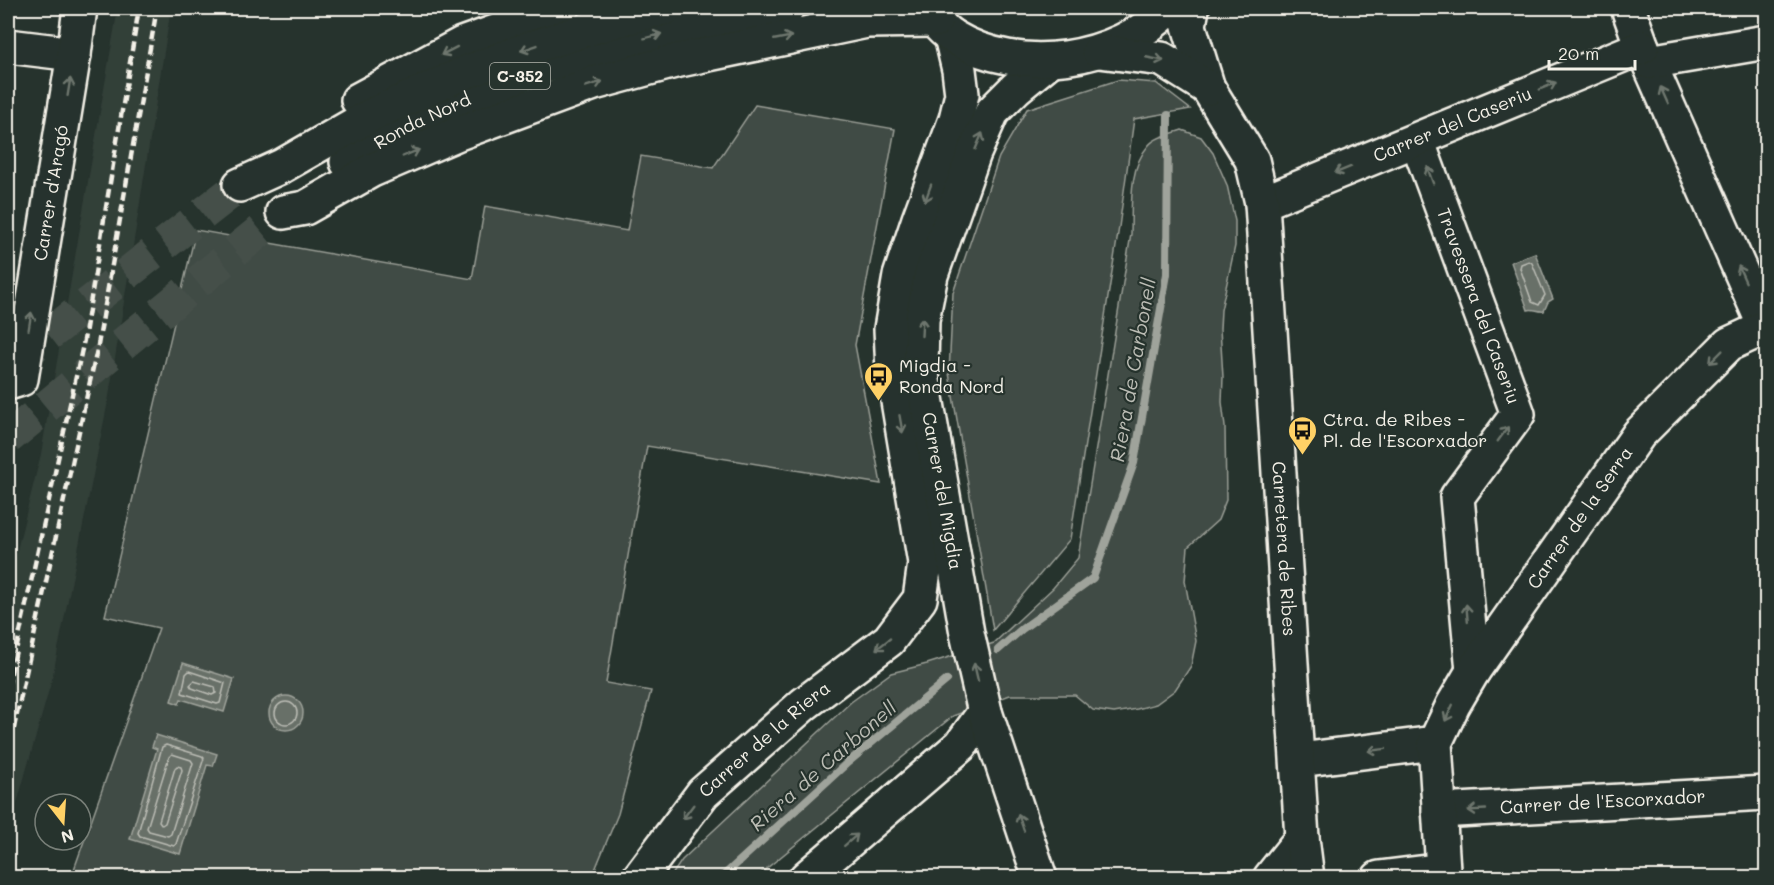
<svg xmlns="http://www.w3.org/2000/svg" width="1774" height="885" font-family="Mali,sans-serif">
	<rect width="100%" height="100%" fill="#26332d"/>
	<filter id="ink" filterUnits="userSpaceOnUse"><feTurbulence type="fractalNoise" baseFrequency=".0167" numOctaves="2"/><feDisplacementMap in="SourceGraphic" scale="12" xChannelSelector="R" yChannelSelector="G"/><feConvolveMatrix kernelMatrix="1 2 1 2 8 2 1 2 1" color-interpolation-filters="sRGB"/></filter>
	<g filter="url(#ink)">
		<polygon fill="#333f39" points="118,8 171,8 109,396 52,679 8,835 8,586 41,454"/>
		<g fill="#414b45" stroke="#9a9e96" stroke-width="1.5">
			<polygon points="1118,80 1156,83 1190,109 1134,119 1119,227 1070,539 993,630 949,373 953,293 999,157 1027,109"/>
			<polygon points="755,105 895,129 855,345 881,484 647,446 606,683 651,691 618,814 592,877 71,878 159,628 105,616 196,230 472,279 485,206 627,231 641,156 713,168"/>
			<path d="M 1182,130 L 1201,137 L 1213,153 L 1227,185 L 1235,221 L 1235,246 L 1221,310 L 1220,329 L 1223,377 L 1222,402 L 1225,427 L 1226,500 L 1218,520 L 1188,547 L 1185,581 L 1196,641 L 1191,666 L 1175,690 L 1156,704 L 1137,709 L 1114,713 L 1093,710 L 1075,695 L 1010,695 L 953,716 L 756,877 L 670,878 L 682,860 L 851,702 L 891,673 L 927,664 L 994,643 L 1053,588 L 1078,558 L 1131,234 C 1132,206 1128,169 1148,146 C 1155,137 1170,134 1182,130 Z"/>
		</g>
		<g fill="#676f68" stroke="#9fa39b" stroke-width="1.5">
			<path d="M 1535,253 L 1553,299 L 1548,302 L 1544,311 C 1538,312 1534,308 1528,310 L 1511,262 Z"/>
			<polygon points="183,663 234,679 224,712 181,699 179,704 171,701"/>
			<circle cx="286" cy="713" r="17"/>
			<polygon points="156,735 217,754 213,766 207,765 180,854 130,839 157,749 152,747"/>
		</g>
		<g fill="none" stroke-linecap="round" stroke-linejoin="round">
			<g stroke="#bcbdb5" stroke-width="1.5">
				<polygon points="1529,261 1532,263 1545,295 1539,305 1532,302 1520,268 1521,264"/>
				<polygon points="189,671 225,683 220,703 217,704 182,693 186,674"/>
				<polygon points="194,681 215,687 216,693 212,695 192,688 190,685"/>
				<circle cx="286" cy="713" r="11"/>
				<polygon points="166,745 202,756 204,758 176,844 174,846 140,836 138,833 162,747"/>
				<polygon points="172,754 191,760 193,763 171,834 168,836 149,831 147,828 169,757"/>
				<polygon points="177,766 181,767 182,770 165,823 162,825 159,821 175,768"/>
			</g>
			<g stroke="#9fa39b" stroke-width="8">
				<polyline points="998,650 1022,629 1093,578 1134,463 1167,274 1168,115"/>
				<polyline points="721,878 846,764 947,680"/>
			</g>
			<g stroke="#455049" stroke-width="33" stroke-dasharray="33 16" stroke-linecap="butt">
				<polyline points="10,365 240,185"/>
				<polyline points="8,438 283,212"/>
			</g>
			<defs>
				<g id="street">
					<polyline points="1628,8 1642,47 1766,329"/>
					<polyline points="8,46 74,54"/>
					<polyline points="1649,62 1766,42"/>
					<path id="s1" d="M 1417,140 L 1518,414 L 1457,497 L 1473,671"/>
					<path id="s2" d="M 1262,203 L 1642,47"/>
					<path id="s3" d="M 8,383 L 21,379 L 74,54 L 80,8"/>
					<polyline points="1299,760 1435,743"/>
					<path id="s4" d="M 1439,811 L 1766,793"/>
					<path id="s5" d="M 639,878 L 703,793 L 804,704 L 889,640 L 920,599 L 925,563 L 893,371 L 891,329 L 900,276 L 919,219 L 956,119 L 962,94 L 959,70 L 951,36"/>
					<polyline points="806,878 961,745 985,712"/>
					<polyline points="1040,878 985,712 967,633 921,369 922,320 931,275 974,153 992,112 1016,88 1050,60"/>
					<polyline points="1270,878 1302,838"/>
					<path id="s6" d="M 1379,878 L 1443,870 L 1435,743 L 1453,705 L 1473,671 L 1639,434 L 1729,344 L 1766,327"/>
				</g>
				<g id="secondary">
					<path d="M 925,8 C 933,18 942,31 953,37 C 1019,77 1117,62 1169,8"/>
					<path id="s7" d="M 1192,8 L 1189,26 L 1208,88 L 1252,160 L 1262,203 L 1302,838 L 1307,878"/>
					<polyline points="1099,51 1162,59 1208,88"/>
				</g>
				<g id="highway">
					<polyline points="358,100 462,44 562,8"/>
					<path id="s8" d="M 347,162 L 406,127 L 538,68 L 695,24 L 787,8"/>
					<polyline points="240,185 282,166 371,115 464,73 529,48 611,22 666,8"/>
					<polyline points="283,212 305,208 372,170 456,134 594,83 675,61 867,21 936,20"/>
				</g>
			</defs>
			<use href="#street" stroke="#f4f1e8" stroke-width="38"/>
			<use href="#secondary" stroke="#f4f1e8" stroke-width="38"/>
			<use href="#highway" stroke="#f4f1e8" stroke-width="38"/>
			<use href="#street" stroke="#26332d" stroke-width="33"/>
			<use href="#secondary" stroke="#26332d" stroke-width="33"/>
			<use href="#highway" stroke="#26332d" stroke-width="33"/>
			<g stroke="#f4f1e8" stroke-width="4.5" stroke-dasharray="9 4.5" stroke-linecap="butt">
				<polyline points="8,687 84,340 139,8"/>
				<polyline points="8,755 98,345 157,8"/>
			</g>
		</g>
		<defs><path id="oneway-shaft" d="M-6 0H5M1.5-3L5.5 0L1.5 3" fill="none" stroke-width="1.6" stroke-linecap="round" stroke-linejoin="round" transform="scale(1.5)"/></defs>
		<g stroke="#6e766e">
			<use href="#oneway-shaft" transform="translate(653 36) rotate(-15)"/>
			<use href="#oneway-shaft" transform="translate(783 38) rotate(-11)"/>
			<use href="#oneway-shaft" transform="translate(529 48) rotate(161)"/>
			<use href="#oneway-shaft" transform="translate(449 51) rotate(153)"/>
			<use href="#oneway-shaft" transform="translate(1155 59) rotate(11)"/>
			<use href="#oneway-shaft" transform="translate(594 84) rotate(-17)"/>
			<use href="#oneway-shaft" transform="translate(1548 86) rotate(-23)"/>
			<use href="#oneway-shaft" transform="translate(69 87) rotate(-81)"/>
			<use href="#oneway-shaft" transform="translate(1664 95) rotate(-114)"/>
			<use href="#oneway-shaft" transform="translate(979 141) rotate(-67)"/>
			<use href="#oneway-shaft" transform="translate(411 153) rotate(-23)"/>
			<use href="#oneway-shaft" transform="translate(1343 170) rotate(158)"/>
			<use href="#oneway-shaft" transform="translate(1430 175) rotate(-110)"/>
			<use href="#oneway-shaft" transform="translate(928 193) rotate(110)"/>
			<use href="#oneway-shaft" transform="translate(1742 274) rotate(-114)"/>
			<use href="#oneway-shaft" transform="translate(30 321) rotate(-81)"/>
			<use href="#oneway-shaft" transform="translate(922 327) rotate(-87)"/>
			<use href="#oneway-shaft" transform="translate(1716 357) rotate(135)"/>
			<use href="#oneway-shaft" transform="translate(901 424) rotate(80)"/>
			<use href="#oneway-shaft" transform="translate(1503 434) rotate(-54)"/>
			<use href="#oneway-shaft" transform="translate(1467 613) rotate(-95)"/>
			<use href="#oneway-shaft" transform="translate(883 644) rotate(142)"/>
			<use href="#oneway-shaft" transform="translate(976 672) rotate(-103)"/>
			<use href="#oneway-shaft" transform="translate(1449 713) rotate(115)"/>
			<use href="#oneway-shaft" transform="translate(1377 750) rotate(173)"/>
			<use href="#oneway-shaft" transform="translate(1477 810) rotate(177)"/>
			<use href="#oneway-shaft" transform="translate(688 812) rotate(127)"/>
			<use href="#oneway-shaft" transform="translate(1021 822) rotate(-109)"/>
			<use href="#oneway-shaft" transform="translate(851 840) rotate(-41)"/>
		</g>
	</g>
	<defs>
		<symbol id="bus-pin" viewBox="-11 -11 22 30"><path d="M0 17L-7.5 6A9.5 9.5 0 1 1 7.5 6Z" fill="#ffd166" stroke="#26332d"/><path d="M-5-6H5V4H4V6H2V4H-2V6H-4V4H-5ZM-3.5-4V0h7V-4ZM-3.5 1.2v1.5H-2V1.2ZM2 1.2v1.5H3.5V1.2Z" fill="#111"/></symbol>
	</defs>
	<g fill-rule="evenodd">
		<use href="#bus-pin" x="862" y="360" width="33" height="45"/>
		<use href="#bus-pin" x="1286" y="414" width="33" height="45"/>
	</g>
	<g text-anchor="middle" stroke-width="4.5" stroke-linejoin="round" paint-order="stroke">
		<rect fill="#26332d" stroke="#b6b8b0" stroke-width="1.5" x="490" y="63" width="60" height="26" rx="4.5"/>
		<g font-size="16" font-weight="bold" fill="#f4f1e8">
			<text x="520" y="82">C-352</text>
		</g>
		<g font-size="18" fill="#f4f1e8" stroke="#26332d">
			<text dy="6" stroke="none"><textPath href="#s8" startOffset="86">Ronda Nord</textPath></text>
			<text dy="6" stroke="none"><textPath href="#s2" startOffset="206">Carrer del Caseriu</textPath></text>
			<text dy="6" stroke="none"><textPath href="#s3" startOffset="202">Carrer d'Aragó</textPath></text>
			<text dy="6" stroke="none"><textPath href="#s1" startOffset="177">Travessera del Caseriu</textPath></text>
			<text transform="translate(942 491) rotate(80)" y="6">Carrer del Migdia</text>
			<text dy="6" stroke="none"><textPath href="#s6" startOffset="460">Carrer de la Serra</textPath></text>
			<text dy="6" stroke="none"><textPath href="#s7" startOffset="558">Carretera de Ribes</textPath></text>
			<text dy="6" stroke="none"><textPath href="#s5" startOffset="188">Carrer de la Riera</textPath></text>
			<text dy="6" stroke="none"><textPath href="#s4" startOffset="164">Carrer de l'Escorxador</textPath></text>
		</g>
		<g font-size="18" fill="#f4f1e8" stroke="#26332d" text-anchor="start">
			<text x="899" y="372">Migdia -<tspan x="899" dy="21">Ronda Nord</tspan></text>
			<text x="1323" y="426">Ctra. de Ribes -<tspan x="1323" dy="21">Pl. de l'Escorxador</tspan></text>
		</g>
		<g font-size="20" font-style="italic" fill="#bcbdb5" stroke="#26332d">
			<text transform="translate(1133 370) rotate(-80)" y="7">Riera de Carbonell</text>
			<text transform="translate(823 766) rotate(-41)" y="7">Riera de Carbonell</text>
		</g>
	</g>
	<rect width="1774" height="885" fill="none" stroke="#26332d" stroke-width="30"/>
	<rect x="15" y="15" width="1744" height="855" fill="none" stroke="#f4f1e8" stroke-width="2" filter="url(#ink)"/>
	<g transform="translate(63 822) rotate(163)"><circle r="28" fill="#26332d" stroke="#787f78" stroke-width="1.5"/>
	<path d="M0-4.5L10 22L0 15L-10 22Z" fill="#ffd166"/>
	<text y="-9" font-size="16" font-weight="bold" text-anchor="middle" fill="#f4f1e8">N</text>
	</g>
	<path d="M1549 60v9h86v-9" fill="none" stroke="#f4f1e8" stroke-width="3"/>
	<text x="1558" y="60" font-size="18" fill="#f4f1e8" stroke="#26332d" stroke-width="4.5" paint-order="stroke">20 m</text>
</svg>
